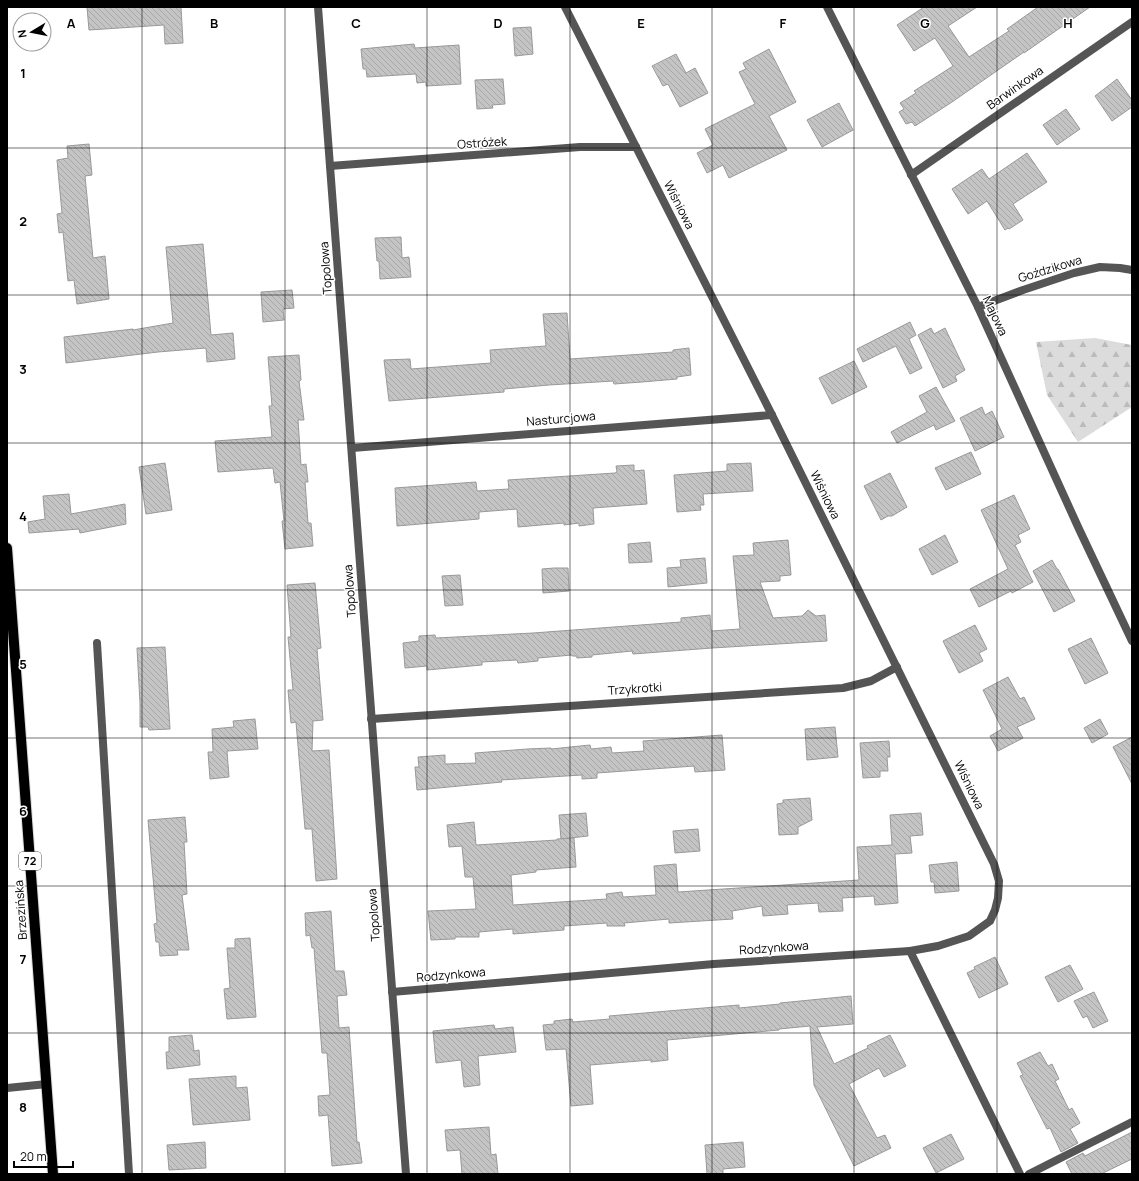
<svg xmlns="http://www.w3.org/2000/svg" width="1139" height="1181" font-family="Manrope,sans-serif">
	<defs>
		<pattern id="forest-firs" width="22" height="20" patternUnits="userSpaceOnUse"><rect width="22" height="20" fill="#dcdcdc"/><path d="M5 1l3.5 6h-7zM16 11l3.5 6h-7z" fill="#bbb"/></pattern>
		<pattern id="building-back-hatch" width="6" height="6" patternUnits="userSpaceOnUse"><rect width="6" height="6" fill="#c4c4c4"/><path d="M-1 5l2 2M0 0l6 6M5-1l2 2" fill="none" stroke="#a7a7a7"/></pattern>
	</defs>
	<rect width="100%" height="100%" fill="#fff"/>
	<polygon fill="url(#forest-firs)" points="1095,338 1132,345 1132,407 1078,442 1047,395 1036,342"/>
	<g fill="url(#building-back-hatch)" stroke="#999">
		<polygon points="87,7 181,7 183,43 165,44 164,25 89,30"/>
		<polygon points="924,7 977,7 948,26 969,57 1009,31 1007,29 1038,7 1090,7 1024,53 1024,52 952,102 915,126 912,122 906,124 899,112 904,109 900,103 916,93 914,91 953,66 935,38 914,51 897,25"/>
		<polygon points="531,27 533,54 515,56 513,28"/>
		<polygon points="414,44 415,48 459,45 461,84 426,86 426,82 417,83 416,74 367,77 366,69 363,69 361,49"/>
		<polygon points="769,49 796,102 769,116 787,150 729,178 723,165 707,173 697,153 713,145 705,129 755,104 739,72 746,69 743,63"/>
		<polygon points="676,54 686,73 695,68 708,93 680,107 668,84 663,86 652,66"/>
		<polygon points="503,79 505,104 492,105 493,108 477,109 475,80"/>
		<polygon points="1117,79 1132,100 1132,107 1112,121 1095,96"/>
		<polygon points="839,103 853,130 822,147 807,120"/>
		<polygon points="1066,109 1080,129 1057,145 1043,125"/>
		<polygon points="89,144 92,175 85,176 93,258 105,256 109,299 77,304 74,280 68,281 63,232 59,233 57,214 62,213 57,160 68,158 67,146"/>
		<polygon points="1027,153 1047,182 1013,204 1023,220 1009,229 1008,228 1005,230 987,201 968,214 952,189 982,169 989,179"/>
		<polygon points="401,237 402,258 409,257 411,277 380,279 379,261 377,261 375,238"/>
		<polygon points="203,244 211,335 233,333 235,359 207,362 206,348 158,352 66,363 64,337 133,329 133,330 173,323 166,247"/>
		<polygon points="292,290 294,308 283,309 284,320 263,322 261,292"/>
		<polygon points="567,313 570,359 673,352 673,350 689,348 691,375 677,377 677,379 642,382 614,384 613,381 549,385 504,389 504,392 389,401 384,360 410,359 411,369 491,363 490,350 546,346 543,314"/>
		<polygon points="910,322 916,335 909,339 922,368 910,374 896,346 863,362 857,349"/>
		<polygon points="931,328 934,334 945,328 965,370 955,376 957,381 943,388 918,335"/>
		<polygon points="299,355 301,380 299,381 304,420 298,420 301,465 306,464 308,482 305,482 308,523 311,523 313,546 285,549 282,521 284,521 280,482 275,483 273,468 218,472 215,441 272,437 269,406 272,406 268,357"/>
		<polygon points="854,361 867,387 832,404 819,378"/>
		<polygon points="936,387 955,421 936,430 934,425 897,443 891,432 927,412 919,396"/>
		<polygon points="982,407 985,415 992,411 1004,437 975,451 960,418"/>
		<polygon points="971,452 981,474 946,490 935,468"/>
		<polygon points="165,463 172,510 146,514 139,467"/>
		<polygon points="751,463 753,491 703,494 704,505 700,505 701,510 677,512 674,475 727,471 727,464"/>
		<polygon points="634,465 634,471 644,470 647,504 593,508 594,524 579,526 579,523 564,525 564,523 518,527 517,509 479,512 479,519 397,526 395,488 476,482 477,491 509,489 508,480 615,473 617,472 616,466"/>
		<polygon points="890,473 907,507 892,516 888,516 881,520 864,486"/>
		<polygon points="69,494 71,514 125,504 126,524 80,533 79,529 29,533 28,522 45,519 43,496"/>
		<polygon points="1014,495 1030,529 1018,535 1021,542 1015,545 1033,582 1012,593 1011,591 979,607 970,589 1008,569 981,510"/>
		<polygon points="945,535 958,562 932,575 919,549"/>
		<polygon points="788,540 791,575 780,576 780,581 760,582 773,618 802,616 808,610 816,616 825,615 827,641 712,648 633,654 632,651 592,655 592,657 577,658 576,656 572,656 572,655 538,658 538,661 518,663 517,660 482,662 482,665 427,670 427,666 405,668 403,643 419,641 419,636 435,635 436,638 533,633 681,622 681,618 710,615 711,631 740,629 733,556 754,555 753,543"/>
		<polygon points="650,542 652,562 629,563 628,544"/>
		<polygon points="705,558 707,583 668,587 667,568 681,567 680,560"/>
		<polygon points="1052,560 1057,569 1058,569 1075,601 1054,612 1033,571"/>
		<polygon points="554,568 568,568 569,591 543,593 542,569"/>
		<polygon points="460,575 463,605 445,606 442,576"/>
		<polygon points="315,583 321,648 317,649 323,720 313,721 312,751 329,750 337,879 316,881 312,829 305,829 296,722 291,723 288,690 293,690 288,637 291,637 287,585"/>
		<polygon points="975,625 987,649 979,653 983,661 959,673 943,641"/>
		<polygon points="1091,638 1108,673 1085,684 1068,649"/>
		<polygon points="165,647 170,729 149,730 148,727 140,727 140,703 137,648"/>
		<polygon points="1008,677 1020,699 1024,697 1035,719 1017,727 1023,738 998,751 990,736 1002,729 983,690"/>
		<polygon points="255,719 258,749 227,751 229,777 210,779 208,752 213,752 212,729 234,727 233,721"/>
		<polygon points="1100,719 1108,734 1092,743 1084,728"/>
		<polygon points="835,727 838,757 807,760 805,729"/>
		<polygon points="722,735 725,770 695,772 694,766 597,773 597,778 582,779 582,775 501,780 502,782 417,790 415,767 419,767 418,757 445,755 445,764 476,763 475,753 527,749 551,748 551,749 590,745 591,749 611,747 612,753 644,751 643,741"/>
		<polygon points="1132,737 1132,784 1113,747"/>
		<polygon points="889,741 890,757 887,757 888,771 880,771 880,777 863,778 860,743"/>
		<polygon points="810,798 812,820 798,827 798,834 779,835 777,804 783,803 783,800"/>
		<polygon points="586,813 588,836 561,839 559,815"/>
		<polygon points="921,813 923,835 910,836 912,853 895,854 898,903 875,905 874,896 842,898 843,911 819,912 818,903 787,905 788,914 763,916 762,906 732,911 733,919 669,923 669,919 624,923 625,926 607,926 607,923 564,926 564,930 513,934 513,929 479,932 479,937 455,937 455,939 453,939 431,940 428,911 476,909 473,877 465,877 462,846 449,847 447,825 474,822 476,845 557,840 557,839 574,838 576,867 536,870 536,872 511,875 513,905 607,899 606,894 622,892 623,897 656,895 654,866 676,864 678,892 859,880 857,847 892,845 890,815"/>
		<polygon points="185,817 187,842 184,842 187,894 182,895 189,950 177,950 178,955 160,956 159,942 156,942 154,924 157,923 148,820"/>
		<polygon points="698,829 700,851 675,853 673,831"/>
		<polygon points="957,862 959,891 935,893 934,882 931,882 929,865"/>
		<polygon points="331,911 335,971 344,971 347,995 337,996 339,1028 349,1027 357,1142 359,1142 362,1163 332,1166 328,1115 319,1116 318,1096 330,1095 327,1053 322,1053 314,948 312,948 310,935 306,936 305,913"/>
		<polygon points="250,938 256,1017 227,1019 224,989 230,988 227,948 235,948 235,939"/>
		<polygon points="995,957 1008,984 979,998 967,973 975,969 974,967"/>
		<polygon points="1070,965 1083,989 1058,1002 1045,977"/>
		<polygon points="1094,992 1108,1021 1093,1028 1087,1016 1083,1018 1074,1001"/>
		<polygon points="851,996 853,1024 817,1027 834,1064 868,1048 867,1046 890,1035 906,1066 884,1077 879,1068 849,1084 877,1138 885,1135 891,1148 854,1166 814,1085 810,1026 779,1029 779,1030 667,1040 668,1060 651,1062 651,1060 590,1065 593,1104 571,1106 566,1049 546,1050 543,1025 554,1024 554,1021 572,1019 573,1022 610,1019 609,1016 739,1005 739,1008 780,1004 780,1003"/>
		<polygon points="494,1025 495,1029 513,1027 516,1052 478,1056 480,1085 464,1087 461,1060 436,1063 433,1031"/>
		<polygon points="192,1035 194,1051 199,1050 200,1065 167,1069 166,1052 169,1052 169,1037"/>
		<polygon points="1040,1052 1048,1066 1052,1064 1059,1079 1055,1081 1069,1110 1072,1108 1080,1123 1070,1129 1078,1143 1061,1152 1050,1128 1047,1129 1020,1076 1023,1075 1017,1063"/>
		<polygon points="236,1076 236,1088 247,1087 250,1120 193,1125 189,1079"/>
		<polygon points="489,1127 491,1155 496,1154 498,1174 462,1174 460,1150 447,1151 445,1130"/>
		<polygon points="1132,1132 1132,1159 1101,1174 1072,1174 1066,1162 1083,1153 1085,1156"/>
		<polygon points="951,1134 964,1159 936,1173 923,1148"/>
		<polygon points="205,1142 206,1168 169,1170 167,1145"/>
		<polygon points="743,1142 745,1167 723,1169 723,1174 707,1174 705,1145"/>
	</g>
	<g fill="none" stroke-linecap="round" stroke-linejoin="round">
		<defs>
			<polyline id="primary" points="7,548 53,1174"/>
		</defs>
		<use href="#primary" stroke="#dbdbdb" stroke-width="12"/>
		<g stroke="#555" stroke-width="8">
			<polyline points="97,643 129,1174"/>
			<polyline points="7,1088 47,1084"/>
			<polyline points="1029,1174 1132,1122"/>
		</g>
		<g stroke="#555" stroke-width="8">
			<polyline points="318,7 406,1174"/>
			<polyline points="565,7 772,415 994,864 999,881 998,898 995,910 990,921 969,936 938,946 910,951"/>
			<polyline points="827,7 978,307 1079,529 1132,641"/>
			<polyline points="330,166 580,147 636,147"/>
			<polyline points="911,175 1132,22"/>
			<polyline points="978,307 1023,290 1074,273 1100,267 1120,268 1132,270"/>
			<polyline points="352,448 772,415"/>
			<polyline points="371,719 843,688 871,681 897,667"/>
			<polyline points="392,992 714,964 910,951 1020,1174"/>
		</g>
		<use href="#primary" stroke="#000" stroke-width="10"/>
	</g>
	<path fill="none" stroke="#000" stroke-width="1" stroke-opacity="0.55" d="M 142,7 L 142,1174M 285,7 L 285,1174M 427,7 L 427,1174M 570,7 L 570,1174M 712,7 L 712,1174M 854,7 L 854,1174M 997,7 L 997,1174M 7,148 L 1132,148M 7,295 L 1132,295M 7,443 L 1132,443M 7,590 L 1132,590M 7,738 L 1132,738M 7,886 L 1132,886M 7,1033 L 1132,1033"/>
	<g text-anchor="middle" stroke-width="3" stroke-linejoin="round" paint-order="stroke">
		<rect fill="#fff" stroke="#4c4c4c" stroke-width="1" x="19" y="852" width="22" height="18" rx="3"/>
		<g font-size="11" font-weight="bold" fill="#000">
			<text x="30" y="865">72</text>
		</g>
		<g font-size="12" fill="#000" stroke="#fff">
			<text transform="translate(1015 88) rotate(-35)" y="4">Barwinkowa</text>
			<text transform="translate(482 143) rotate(-4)" y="4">Ostróżek</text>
			<text transform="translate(679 205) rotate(63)" y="4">Wiśniowa</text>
			<text transform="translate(326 268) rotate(-94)" y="4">Topolowa</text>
			<text transform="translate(1050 269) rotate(-17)" y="4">Goździkowa</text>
			<text transform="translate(995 316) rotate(65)" y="4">Majowa</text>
			<text transform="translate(561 419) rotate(-5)" y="4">Nasturcjowa</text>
			<text transform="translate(825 495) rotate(64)" y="4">Wiśniowa</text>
			<text transform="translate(350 591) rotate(-94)" y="4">Topolowa</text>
			<text transform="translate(635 689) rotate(-4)" y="4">Trzykrotki</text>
			<text transform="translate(969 785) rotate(64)" y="4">Wiśniowa</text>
			<text transform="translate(21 910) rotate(-94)" y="4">Brzezińska</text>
			<text transform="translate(374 915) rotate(-94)" y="4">Topolowa</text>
			<text transform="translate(774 948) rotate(-4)" y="4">Rodzynkowa</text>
			<text transform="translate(451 975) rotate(-5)" y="4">Rodzynkowa</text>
		</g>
	</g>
	<g font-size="13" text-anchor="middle" font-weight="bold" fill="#000" stroke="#fff" stroke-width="3" stroke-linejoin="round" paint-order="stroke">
		<text x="71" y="28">A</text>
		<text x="214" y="28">B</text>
		<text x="356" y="28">C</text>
		<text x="498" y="28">D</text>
		<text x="641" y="28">E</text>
		<text x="783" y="28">F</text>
		<text x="925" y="28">G</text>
		<text x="1068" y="28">H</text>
		<text x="23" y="78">1</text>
		<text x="23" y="226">2</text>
		<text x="23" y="374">3</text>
		<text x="23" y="521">4</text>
		<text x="23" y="669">5</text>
		<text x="23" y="816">6</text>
		<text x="23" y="964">7</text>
		<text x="23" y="1112">8</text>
	</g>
	<rect width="1139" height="1181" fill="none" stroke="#000000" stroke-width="16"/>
	<g transform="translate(32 32) rotate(260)"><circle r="19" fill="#ffffff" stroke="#999999"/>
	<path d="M0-3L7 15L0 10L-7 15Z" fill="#000000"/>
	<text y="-6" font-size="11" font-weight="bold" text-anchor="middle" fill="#000000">N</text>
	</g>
	<path d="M14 1161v6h59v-6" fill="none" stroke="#000000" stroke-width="2"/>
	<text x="20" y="1161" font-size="12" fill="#000000" stroke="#ffffff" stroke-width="3" paint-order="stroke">20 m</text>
</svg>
